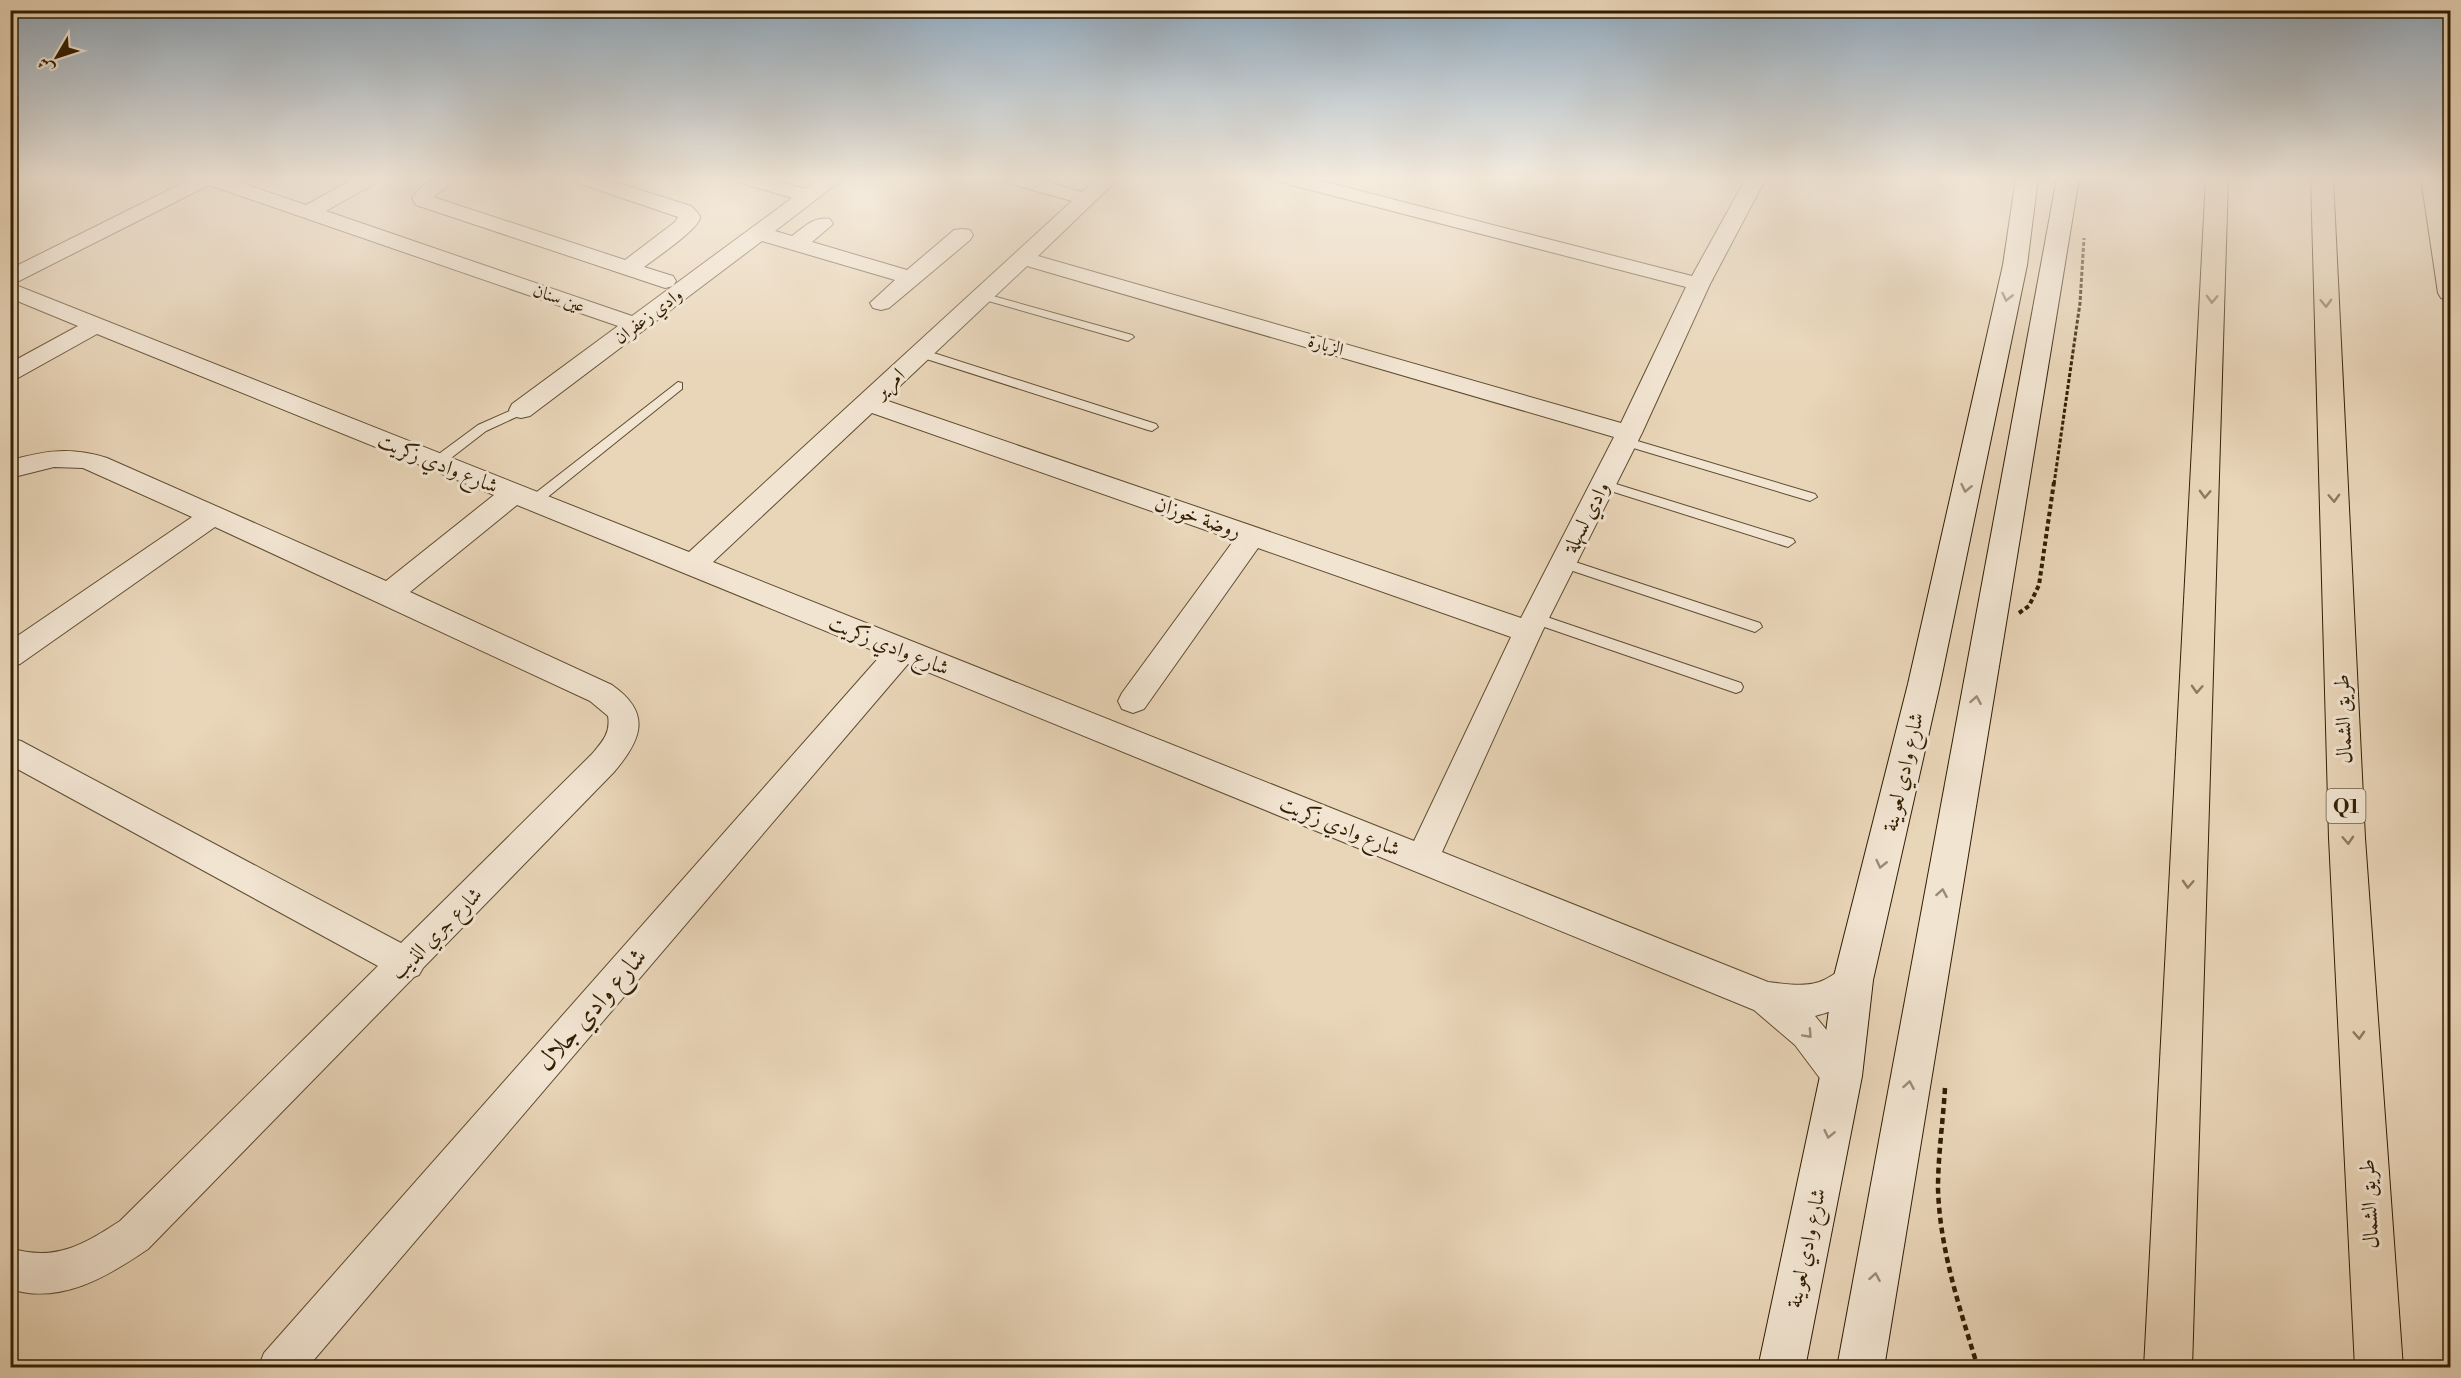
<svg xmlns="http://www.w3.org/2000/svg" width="2461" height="1378" font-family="'Libre Bodoni',Amiri,serif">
	<rect width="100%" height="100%" fill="#e9d5b8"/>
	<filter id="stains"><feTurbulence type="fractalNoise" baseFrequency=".00333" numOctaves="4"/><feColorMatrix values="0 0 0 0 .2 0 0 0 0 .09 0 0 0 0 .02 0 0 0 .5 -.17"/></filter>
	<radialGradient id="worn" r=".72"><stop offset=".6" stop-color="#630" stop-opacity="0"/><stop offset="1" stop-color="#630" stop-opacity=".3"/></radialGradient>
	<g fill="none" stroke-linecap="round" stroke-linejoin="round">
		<defs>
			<g id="lane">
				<polygon points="982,293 1132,335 1134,337 1128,341 978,298 976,296"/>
				<polygon points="921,349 1156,424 1158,427 1152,431 1148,430 917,356 917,350"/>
				<polygon points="678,382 682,383 682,389 539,504 529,504 527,501 529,498"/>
				<polygon points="521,406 525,407 527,410 525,413 486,431 442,465 432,465 431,462 432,459 478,425"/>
				<polygon points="1624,437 1815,494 1817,497 1810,501 1620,444 1618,441"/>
				<polygon points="1603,480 1793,539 1795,542 1788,547 1598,487 1596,484 1598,481"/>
				<polygon points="1563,558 1760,623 1762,627 1755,632 1558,566 1556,563 1558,560"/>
				<polygon points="1535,613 1741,683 1743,687 1741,691 1736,693 1530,622 1528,618 1530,614"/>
			</g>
			<g id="street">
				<path d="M 193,178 L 227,178 L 306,205 L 355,178 L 380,178 L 377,182 L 326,211 L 632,316 L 792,198 L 738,182 L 735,178 L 767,178 L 805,189 L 819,178 L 842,178 L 839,182 L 775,231 L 792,236 C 804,227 814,216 830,219 L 833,224 L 812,242 L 907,270 L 954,230 L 962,229 L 970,230 L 973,235 L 970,240 L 889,308 L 881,310 L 873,308 L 870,303 L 895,280 L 762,241 L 530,416 L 521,418 L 512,416 L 509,410 L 512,404 L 618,326 L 209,185 L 13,284 L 689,552 L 1072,201 L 1004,182 L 1001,178 L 1033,178 L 1082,192 L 1097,178 L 1119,178 L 1038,256 L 1621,423 L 1686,287 L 1280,182 L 1277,178 L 1310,178 L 1692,276 L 1746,178 L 1766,178 L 1710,284 L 1642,433 L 1542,632 L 1442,852 L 1768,982 C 1786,984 1808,988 1824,980 C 1834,975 1842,968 1853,964 L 1866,969 L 1871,980 C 1861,1002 1837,1010 1815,1016 L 1854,1063 L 1860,1076 L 1854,1089 L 1841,1094 L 1828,1089 L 1795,1045 L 1754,1010 L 908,664 L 307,1368 L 258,1368 L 264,1353 L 882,654 L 517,505 L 410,592 L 612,685 C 652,713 642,739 614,772 L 423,968 L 419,975 L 414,977 L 148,1249 C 107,1277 60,1305 10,1289 L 10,1248 C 55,1262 83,1245 120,1221 L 378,966 L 10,765 L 10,738 L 21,741 L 401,943 L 592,754 C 602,742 611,733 608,716 L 590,701 L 215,527 L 20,664 L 10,667 L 10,641 L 192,517 L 83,468 L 54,467 L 10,478 L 12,460 C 46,450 73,447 107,458 L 386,581 L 494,495 L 97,334 L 18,378 L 10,380 L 10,363 L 78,326 L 10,298 L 10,269 ZM 1027,266 L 1614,437 L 1521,618 L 885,400 ZM 872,413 L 1234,540 L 1122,693 L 1118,701 L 1122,709 L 1133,713 L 1144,709 L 1258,548 L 1511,637 L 1414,841 L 713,562 Z"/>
				<path d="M 436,178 L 460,178 L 433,197 L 625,260 L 675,222 L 678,217 L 575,182 L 572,178 L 602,178 L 691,206 C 694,209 699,213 700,217 C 701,228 654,259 644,267 L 673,276 L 676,281 L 673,286 L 665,288 L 416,205 L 412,198 C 419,188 425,184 436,178 Z"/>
			</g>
			<g id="secondary">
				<polygon points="2016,178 2038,178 2027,265 1940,684 1873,980 1862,1076 1805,1368 1758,1368 1820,1076 1833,980 1908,684 2003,265"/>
				<polygon points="2057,178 2079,178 1884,1368 1837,1368"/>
			</g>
			<g id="highway">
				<polygon points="2206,178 2228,178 2192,1368 2144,1368"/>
				<polygon points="2311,178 2333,178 2365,838 2403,1368 2355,1368 2329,838"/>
				<polygon points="2421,178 2443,178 2450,222 2450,300 2441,298 2438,293"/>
			</g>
		</defs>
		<use href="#lane" stroke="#5f4c30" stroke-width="2"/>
		<use href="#street" stroke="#5f4c30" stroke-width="2"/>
		<use href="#secondary" stroke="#311e02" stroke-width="2"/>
		<use href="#highway" stroke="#311e02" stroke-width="2"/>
		<polyline stroke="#311e02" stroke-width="3" stroke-dasharray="4 2" stroke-linecap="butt" points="2054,484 2080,303 2084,238"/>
		<polyline stroke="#311e02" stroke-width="4" stroke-dasharray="4.5 3" stroke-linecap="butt" points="2019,613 2029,606 2039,585 2054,482"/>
		<path stroke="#311e02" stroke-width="4.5" stroke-dasharray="6 4" stroke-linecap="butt" d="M 1945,1088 C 1943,1122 1938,1155 1938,1189 C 1940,1251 1960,1309 1978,1368"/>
		<use href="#lane" fill="#f1e4d1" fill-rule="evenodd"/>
		<use href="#street" fill="#f1e4d1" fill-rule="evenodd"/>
		<use href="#secondary" fill="#f1e4d1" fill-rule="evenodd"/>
		<use href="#highway" fill="#e9d5b8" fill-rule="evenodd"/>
	</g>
	<defs><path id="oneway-chevron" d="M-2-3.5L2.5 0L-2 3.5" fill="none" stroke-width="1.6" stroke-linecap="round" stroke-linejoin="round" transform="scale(1.5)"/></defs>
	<g stroke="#9b8b74">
		<use href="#oneway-chevron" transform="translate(2007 297) rotate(103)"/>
		<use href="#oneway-chevron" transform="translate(1966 488) rotate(102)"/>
		<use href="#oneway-chevron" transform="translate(1976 700) rotate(-80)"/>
		<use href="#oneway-chevron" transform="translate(1881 864) rotate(103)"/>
		<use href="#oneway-chevron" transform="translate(1942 893) rotate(-80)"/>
		<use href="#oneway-chevron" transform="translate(1808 1034) rotate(47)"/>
		<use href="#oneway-chevron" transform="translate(1909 1085) rotate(-80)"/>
		<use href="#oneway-chevron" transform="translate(1829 1134) rotate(102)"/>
		<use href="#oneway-chevron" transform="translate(1875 1277) rotate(-80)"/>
	</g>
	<g stroke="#8d7a5d">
		<use href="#oneway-chevron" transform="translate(2212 299) rotate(92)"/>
		<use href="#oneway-chevron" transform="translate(2326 303) rotate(88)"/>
		<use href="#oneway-chevron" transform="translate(2205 494) rotate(92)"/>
		<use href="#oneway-chevron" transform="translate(2334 498) rotate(88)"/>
		<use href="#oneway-chevron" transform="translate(2197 689) rotate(93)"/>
		<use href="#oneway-chevron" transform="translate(2348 840) rotate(87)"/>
		<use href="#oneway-chevron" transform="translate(2188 884) rotate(93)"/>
		<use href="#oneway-chevron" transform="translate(2359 1035) rotate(87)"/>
	</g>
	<linearGradient id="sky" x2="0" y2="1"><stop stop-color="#8fa8bc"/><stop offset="0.48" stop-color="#f5ecdf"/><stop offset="1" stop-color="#f5ecdf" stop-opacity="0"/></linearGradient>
	<rect width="2461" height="371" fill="url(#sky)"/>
	<g text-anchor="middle" stroke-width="6" stroke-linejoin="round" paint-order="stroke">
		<g font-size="18" fill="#311e02" stroke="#f1e4d1">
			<text transform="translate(559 298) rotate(19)" y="6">عين سنان</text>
			<text transform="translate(648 316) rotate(-37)" y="6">وادي زعفران</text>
			<text transform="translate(1326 345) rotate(16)" y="6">الزبارة</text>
		</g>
		<rect fill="#f1e4d1" stroke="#6b5940" stroke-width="1.5" x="2326.5" y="789" width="39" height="34" rx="4.5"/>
		<g font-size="20" font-weight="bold" fill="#311e02">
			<text x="2346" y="813">Q1</text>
		</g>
		<g font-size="21" fill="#311e02" stroke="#f1e4d1">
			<text transform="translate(889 383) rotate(-43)" y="7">امرير</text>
			<text transform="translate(438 463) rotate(22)" y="7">شارع وادي زكريت</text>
			<text transform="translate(1198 517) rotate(19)" y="7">روضة خوزان</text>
			<text transform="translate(1586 517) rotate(-63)" y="7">وادي لسهلة</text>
			<text transform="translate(889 645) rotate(22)" y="7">شارع وادي زكريت</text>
			<text transform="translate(2343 719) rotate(-92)" y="7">طريق الشمال</text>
			<text transform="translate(1903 772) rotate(-77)" y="7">شارع وادي لعوينة</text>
			<text transform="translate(1340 826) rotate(22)" y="7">شارع وادي زكريت</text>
			<text transform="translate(436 933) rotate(-45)" y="7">شارع جري الذيب</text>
			<text transform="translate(2369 1204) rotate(-93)" y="7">طريق الشمال</text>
			<text transform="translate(1806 1248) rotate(-78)" y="7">شارع وادي لعوينة</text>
		</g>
		<g font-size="26" fill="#311e02" stroke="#f1e4d1">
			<text transform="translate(591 1009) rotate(-49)" y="9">شارع وادي جلال</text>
		</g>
	</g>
	<rect width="2461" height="1378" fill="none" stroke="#e9d5b8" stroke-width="36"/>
	<rect x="12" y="12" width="2437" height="1354" fill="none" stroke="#311e02" stroke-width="3"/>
	<rect x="18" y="18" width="2425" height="1342" fill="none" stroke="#311e02" stroke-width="1.5"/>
	<g transform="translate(57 57) rotate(231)" stroke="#f1e4d1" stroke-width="4.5" paint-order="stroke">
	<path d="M0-4.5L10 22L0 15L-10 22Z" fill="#311e02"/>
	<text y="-9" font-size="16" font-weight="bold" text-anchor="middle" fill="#311e02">ش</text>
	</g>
	<rect width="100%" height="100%" filter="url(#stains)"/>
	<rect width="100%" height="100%" fill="url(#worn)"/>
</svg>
